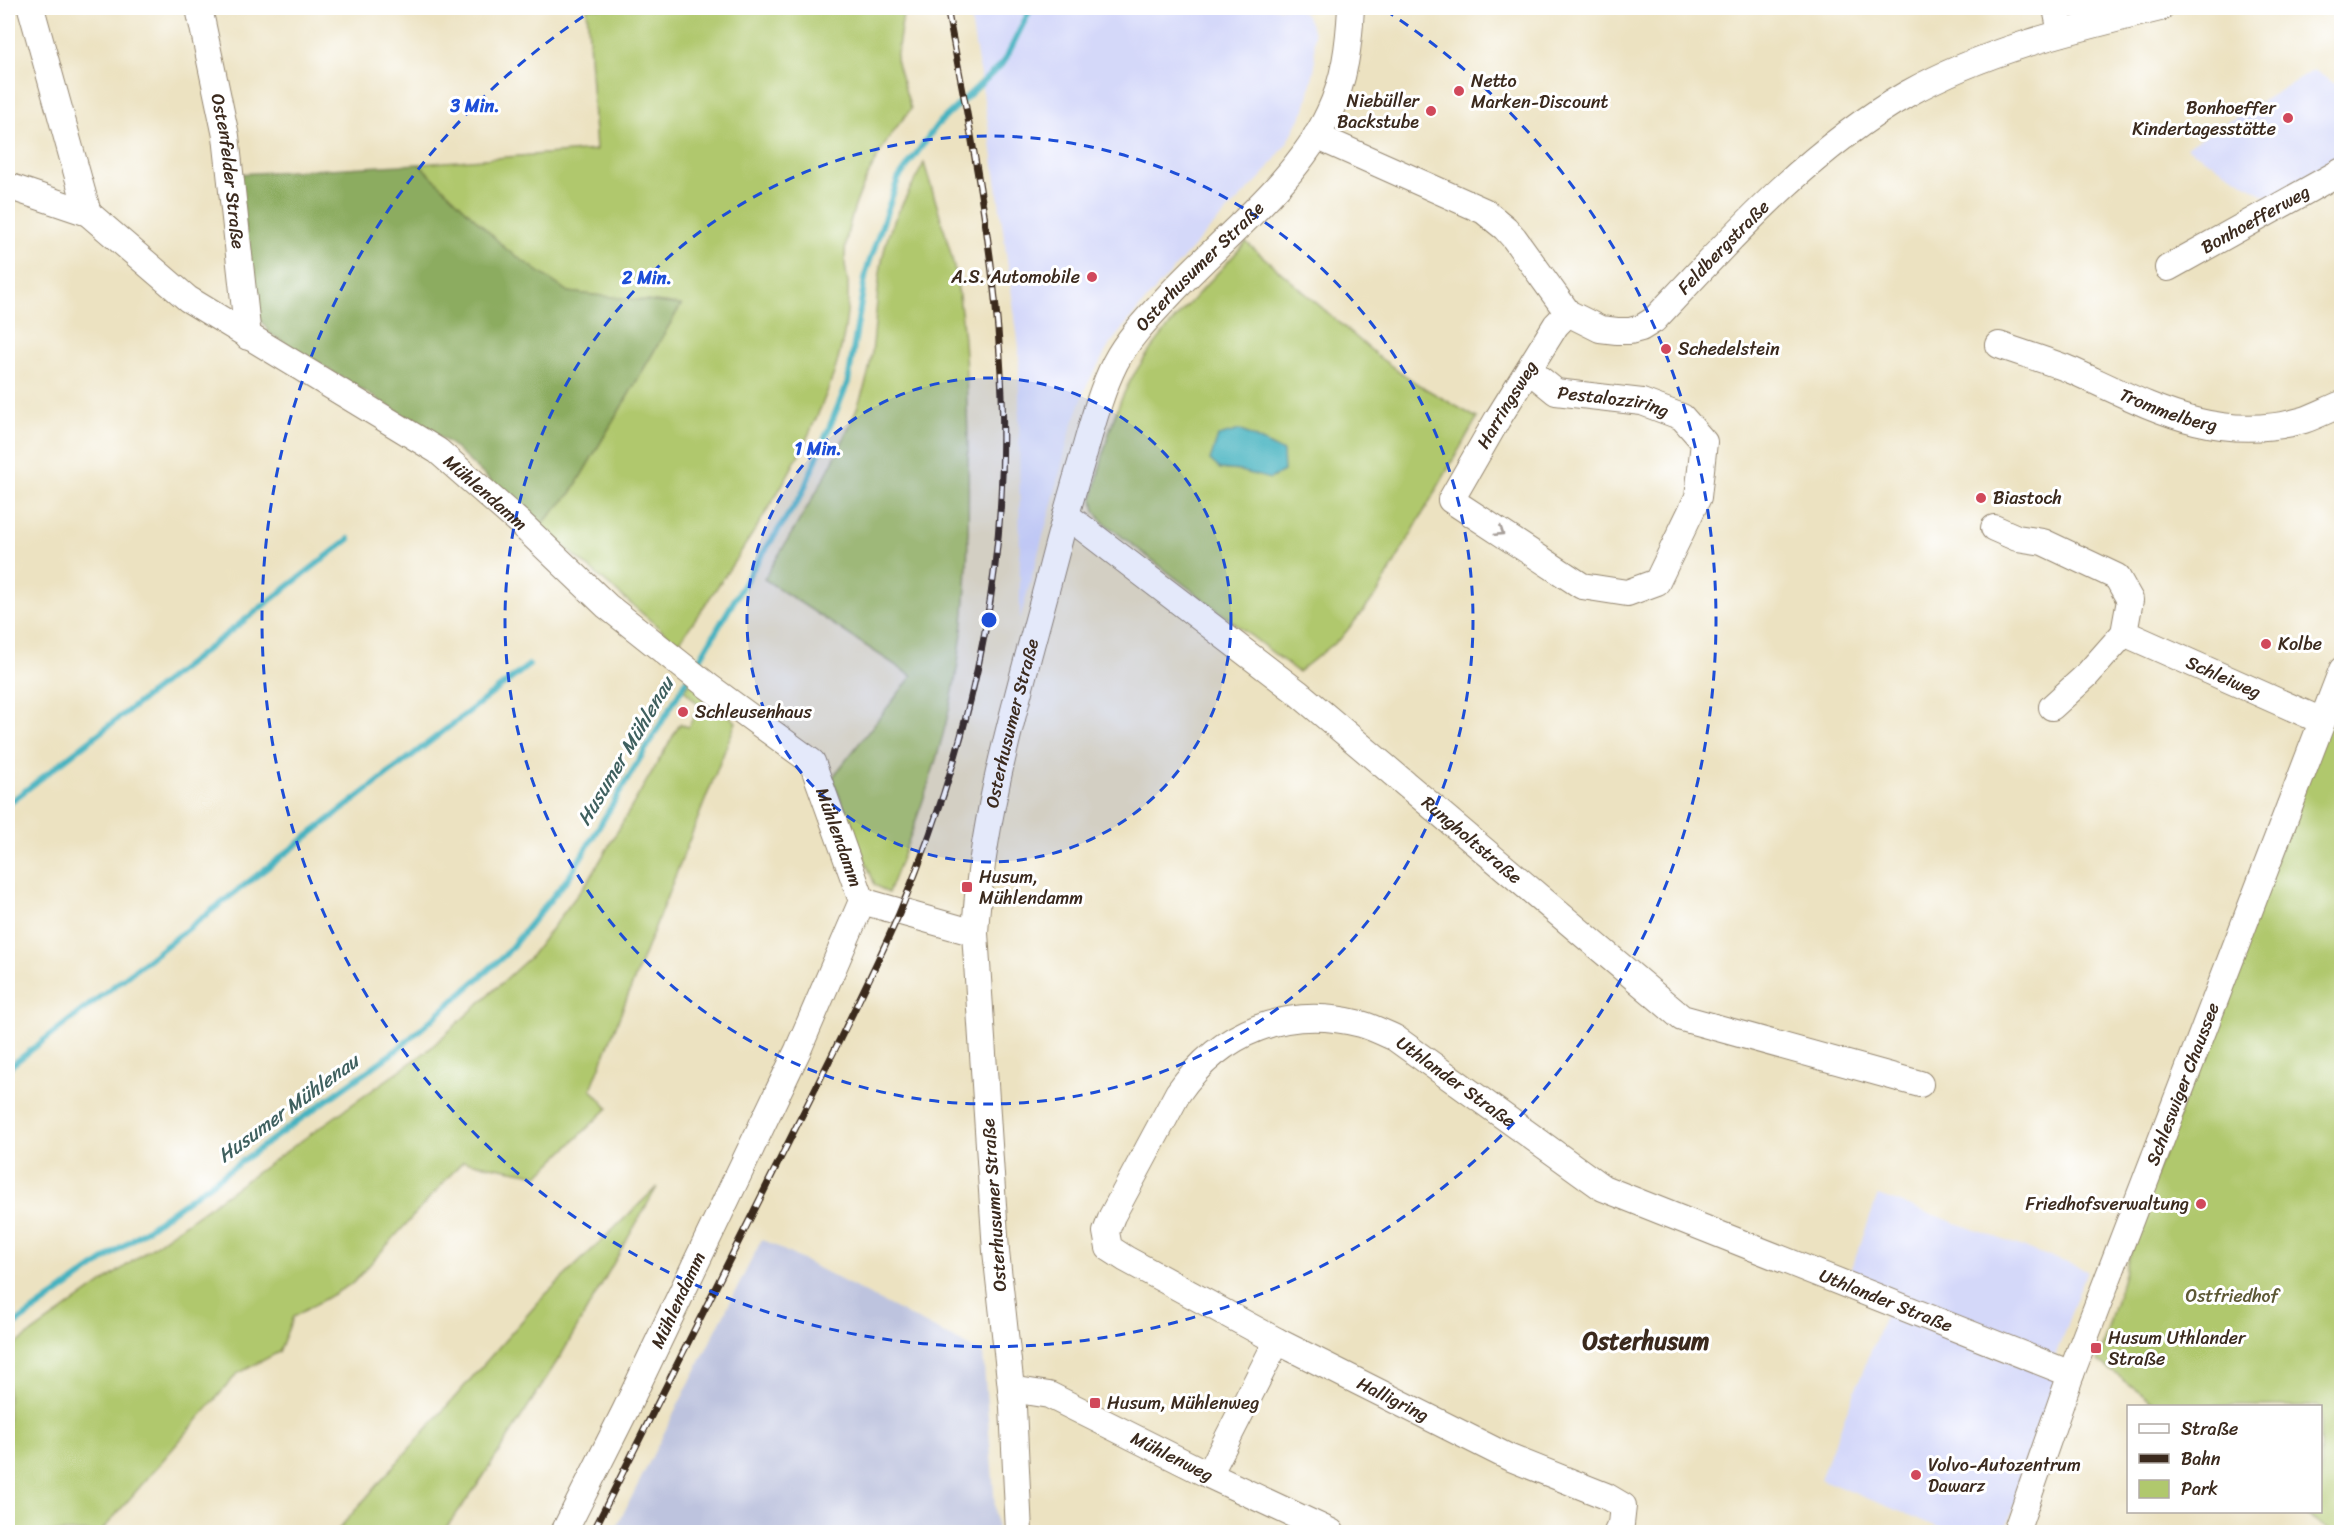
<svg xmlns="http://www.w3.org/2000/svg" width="2349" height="1540" font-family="Sriracha,sans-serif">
	<rect width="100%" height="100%" fill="#fff"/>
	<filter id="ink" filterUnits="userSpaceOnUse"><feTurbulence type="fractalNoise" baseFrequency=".0167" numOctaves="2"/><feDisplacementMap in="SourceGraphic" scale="12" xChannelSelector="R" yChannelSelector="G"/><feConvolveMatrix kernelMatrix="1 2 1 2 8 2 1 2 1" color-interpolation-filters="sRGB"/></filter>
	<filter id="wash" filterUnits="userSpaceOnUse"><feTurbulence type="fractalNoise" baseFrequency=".008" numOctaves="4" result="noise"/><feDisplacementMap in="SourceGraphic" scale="24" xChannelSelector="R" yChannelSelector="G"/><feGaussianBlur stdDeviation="1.35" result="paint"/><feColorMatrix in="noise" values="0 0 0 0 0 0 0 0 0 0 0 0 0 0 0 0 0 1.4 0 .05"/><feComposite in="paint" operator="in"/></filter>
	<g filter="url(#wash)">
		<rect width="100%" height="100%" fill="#ece2c1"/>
		<g fill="#d4d8f9">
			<polygon points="969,8 1296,8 1307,16 1314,33 1315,66 1305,109 1287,143 1264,174 1202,237 1140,307 1110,344 1087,385 1071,428 1051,507 1020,619 1019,347 990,136"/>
			<polygon points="2314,70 2341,88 2341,161 2274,201 2186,147"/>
			<polygon points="1878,1195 2087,1270 2054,1359 1846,1284"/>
			<polygon points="1886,1313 2059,1381 2005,1532 1950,1532 1820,1479"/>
		</g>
		<polygon fill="#bdc3de" points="762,1239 983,1354 997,1532 614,1532"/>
		<g fill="#b0c86d" stroke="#767946" stroke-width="1.5" fill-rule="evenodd">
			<path d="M 587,8 L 904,8 L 896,60 L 911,109 C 879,146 844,211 845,261 C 845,268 847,276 848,283 C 849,312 843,345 834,373 C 800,472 737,558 678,644 L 540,526 L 571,493 L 681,305 L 568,292 L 506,249 L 419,164 L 596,150 Z"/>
			<path d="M 924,163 C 935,201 949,239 956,277 C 966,333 967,389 968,445 C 969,518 969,591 958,663 C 946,742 918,819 888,893 L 875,885 L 832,778 L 912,676 L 764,579 C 801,517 843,455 865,385 C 880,335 872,278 891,228 C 900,206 913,184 924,163 Z"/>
			<path d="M 1246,242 L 1380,358 L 1419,385 L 1477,418 L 1377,594 L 1341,638 L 1298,672 L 1103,522 L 1095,511 L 1093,498 C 1102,458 1112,411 1133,376 C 1163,326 1208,285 1246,242 ZM 1240,430 L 1283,452 L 1270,478 L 1241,471 L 1220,469 Z"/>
			<polygon points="691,681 736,722 591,1089 608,1108 539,1175 463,1161 353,1283 293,1317 279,1352 237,1374 101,1532 8,1532 8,1350 427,1051 530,957 590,878 680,724 688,727 700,706 684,690"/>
			<polygon points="2341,688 2341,1532 2332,1532 2303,1512 2320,1512 2320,1406 2159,1406 2098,1361 2146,1200"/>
			<polygon points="657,1187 563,1352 479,1483 443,1532 336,1532 543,1297"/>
		</g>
		<polygon fill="#8cac60" stroke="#646b3f" stroke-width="1.5" points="419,164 506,249 568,292 681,305 571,493 540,526 448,442 270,334 256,314 238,174"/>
		<polygon fill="#44b2c0" stroke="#406e6f" stroke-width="1.5" points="1240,430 1283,452 1284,471 1270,479 1241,471 1220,469 1210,460 1218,436"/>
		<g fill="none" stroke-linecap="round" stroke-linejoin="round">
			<g stroke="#44b2c0" stroke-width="6">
				<polyline points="694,669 752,570 802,494 848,382 866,272 898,179 937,125 1004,62 1031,8"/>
				<polyline points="8,804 349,539"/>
				<polyline points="8,1068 529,665"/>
				<polyline points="8,1329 398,1049 505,955 569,877 688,678"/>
			</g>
		</g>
	</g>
	<g filter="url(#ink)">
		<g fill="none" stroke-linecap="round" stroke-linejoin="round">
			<defs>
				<g id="minor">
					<polyline points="31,8 88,213"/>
					<path id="s1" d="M 199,8 L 226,136 L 248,337"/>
					<polyline points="2056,8 2061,33"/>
					<path id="s2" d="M 1316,136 L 1484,211 L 1505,228 L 1514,238 L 1568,313 L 1600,329 L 1617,331 L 1630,331 L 1641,328 L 1654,320 C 1731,238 1808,151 1907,94 C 1985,50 2074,29 2160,8"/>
					<path id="s3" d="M 8,186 L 88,213 L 188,299 L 438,451 L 520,523 L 607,606 L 708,686 L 812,762 L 862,901 L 798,1050 L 625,1411 L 564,1532"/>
					<path id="s4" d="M 2168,268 L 2342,171"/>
					<path id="s5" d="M 1999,345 C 2024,354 2049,361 2073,371 C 2150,406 2216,445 2304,420 C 2316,416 2329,409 2342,404"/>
					<path id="s6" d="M 1529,370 L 1556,392 L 1642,402 L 1682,417 L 1704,442 L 1698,497 L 1657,582 L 1627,593 L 1582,586 L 1451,500 L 1497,420 L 1556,325 L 1568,313"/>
					<path id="s7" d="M 1066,515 L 1297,692 L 1682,1018 L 1920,1084"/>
					<path id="s8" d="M 1994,528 L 2017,538 L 2043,542 L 2117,577 L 2130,600 L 2124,633 L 2322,721"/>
					<polyline points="2052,707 2087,675 2124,633"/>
					<polyline points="862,901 975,933"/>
					<path id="s9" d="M 1277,1341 L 1126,1259 L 1109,1248 L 1106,1232 L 1112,1216 L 1178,1093 C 1221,1031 1287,1005 1361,1024 C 1372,1027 1384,1033 1395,1038 L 1603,1188 L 2071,1374"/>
					<path id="s10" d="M 1011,1389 L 1049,1395 L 1209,1475 L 1331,1532"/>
					<path id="s11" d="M 1209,1475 L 1277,1341 L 1508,1457 L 1606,1496 L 1623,1506 L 1621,1524 L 1617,1532"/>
					<path id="s12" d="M 1019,1532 L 1013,1407 L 996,1251 L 975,933 C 982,811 1019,693 1050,575 C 1061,532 1073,489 1086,446 C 1094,418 1102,389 1115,363 C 1129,336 1153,313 1173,291 C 1224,237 1298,180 1329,113 C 1345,80 1349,44 1351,8"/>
					<path id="s13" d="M 2016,1532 L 2071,1374 L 2342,670"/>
				</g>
			</defs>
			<use href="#minor" stroke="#948670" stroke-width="28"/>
			<use href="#minor" stroke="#fff" stroke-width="26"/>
			<defs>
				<path id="rail" d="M 593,1532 C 656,1407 719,1281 782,1155 C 822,1075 863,996 899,914 C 954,783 993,640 1001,498 C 1011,333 978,169 947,8"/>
			</defs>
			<use href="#rail" stroke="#3b2a1e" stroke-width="7"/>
			<use href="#rail" stroke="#fff" stroke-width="4.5" stroke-dasharray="14" stroke-linecap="butt"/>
		</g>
		<defs><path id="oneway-chevron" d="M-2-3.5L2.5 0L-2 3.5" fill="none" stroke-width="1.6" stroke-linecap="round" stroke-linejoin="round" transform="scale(1.5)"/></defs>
		<use stroke="#a79f9a" href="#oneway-chevron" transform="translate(1500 532) rotate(33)"/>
	</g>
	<circle cx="989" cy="620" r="242" fill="#1d4ed8" fill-opacity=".12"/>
	<g fill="none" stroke="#1d4ed8" stroke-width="3" stroke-dasharray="10 8">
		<circle cx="989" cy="620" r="242"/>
		<circle cx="989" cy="620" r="484"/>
		<path d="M1385 10A727 727 0 1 1 593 10"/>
	</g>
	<g fill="#d1495b" stroke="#fff" stroke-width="2">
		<circle cx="1459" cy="91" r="6"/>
		<circle cx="1431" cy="111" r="6"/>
		<circle cx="2288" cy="118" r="6"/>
		<circle cx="1092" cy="277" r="6"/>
		<circle cx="1666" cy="349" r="6"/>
		<circle cx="1981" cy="498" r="6"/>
		<circle cx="2266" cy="644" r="6"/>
		<circle cx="683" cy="712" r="6"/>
		<rect x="961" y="881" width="12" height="12" rx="3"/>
		<circle cx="2201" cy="1204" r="6"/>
		<rect x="2090" y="1342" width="12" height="12" rx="3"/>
		<rect x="1089" y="1397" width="12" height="12" rx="3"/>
		<circle cx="1916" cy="1475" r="6"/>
	</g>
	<g text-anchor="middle" stroke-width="6" stroke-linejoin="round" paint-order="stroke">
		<g font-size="18" fill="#3b2a1e" stroke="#fff" text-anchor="start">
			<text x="1471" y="87">Netto<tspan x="1471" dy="21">Marken-Discount</tspan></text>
			<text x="1419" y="107" text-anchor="end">Niebüller<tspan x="1419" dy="21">Backstube</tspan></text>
			<text x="2276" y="114" text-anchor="end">Bonhoeffer<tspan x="2276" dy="21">Kindertagesstätte</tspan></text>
			<text x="1080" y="283" text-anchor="end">A.S. Automobile</text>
			<text x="1678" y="355">Schedelstein</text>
			<text x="1993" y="504">Biastoch</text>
			<text x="2278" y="650">Kolbe</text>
			<text x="695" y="718">Schleusenhaus</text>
			<text x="979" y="883">Husum,<tspan x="979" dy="21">Mühlendamm</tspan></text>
			<text x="2189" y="1210" text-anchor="end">Friedhofsverwaltung</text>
			<text x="2108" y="1344">Husum Uthlander<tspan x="2108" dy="21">Straße</tspan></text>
			<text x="1107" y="1409">Husum, Mühlenweg</text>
			<text x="1928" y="1471">Volvo-Autozentrum<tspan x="1928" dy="21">Dawarz</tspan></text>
		</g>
		<g font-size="18" fill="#3b2a1e" stroke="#fff">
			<text dy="6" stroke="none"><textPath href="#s1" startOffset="166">Ostenfelder Straße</textPath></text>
			<text dy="6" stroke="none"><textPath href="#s4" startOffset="100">Bonhoefferweg</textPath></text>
			<text dy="6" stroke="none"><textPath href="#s2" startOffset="510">Feldbergstraße</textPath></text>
			<text dy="6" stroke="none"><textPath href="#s12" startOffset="1318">Osterhusumer Straße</textPath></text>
			<text dy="6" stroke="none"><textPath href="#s6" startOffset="93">Pestalozziring</textPath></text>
			<text dy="6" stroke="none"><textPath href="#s6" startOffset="692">Harringsweg</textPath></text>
			<text dy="6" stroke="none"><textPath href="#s5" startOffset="182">Trommelberg</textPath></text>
			<text dy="6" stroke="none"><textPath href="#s3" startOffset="572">Mühlendamm</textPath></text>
			<text dy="6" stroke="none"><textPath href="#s8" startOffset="302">Schleiweg</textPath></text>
			<text dy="6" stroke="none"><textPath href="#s12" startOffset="814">Osterhusumer Straße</textPath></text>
			<text dy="6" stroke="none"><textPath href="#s3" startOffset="1076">Mühlendamm</textPath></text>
			<text dy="6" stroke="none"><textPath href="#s7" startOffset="520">Rungholtstraße</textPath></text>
			<text dy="6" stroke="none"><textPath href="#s9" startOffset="686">Uthlander Straße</textPath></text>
			<text dy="6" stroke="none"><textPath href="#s13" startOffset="478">Schleswiger Chaussee</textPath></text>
			<text transform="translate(994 1205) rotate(-94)" y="6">Osterhusumer Straße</text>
			<text transform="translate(678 1300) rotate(-65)" y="6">Mühlendamm</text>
			<text dy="6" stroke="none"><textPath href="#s9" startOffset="1172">Uthlander Straße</textPath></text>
			<text dy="6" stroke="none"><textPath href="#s11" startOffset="280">Halligring</textPath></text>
			<text dy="6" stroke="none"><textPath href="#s10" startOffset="176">Mühlenweg</textPath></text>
		</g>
		<g font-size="18" fill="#5e5936" stroke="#fff">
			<text x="2232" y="1302">Ostfriedhof</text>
		</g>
		<g font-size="20" font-style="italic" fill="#3f605f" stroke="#fff">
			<text transform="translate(625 751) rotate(-59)" y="7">Husumer Mühlenau</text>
			<text transform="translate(288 1108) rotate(-36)" y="7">Husumer Mühlenau</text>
		</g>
		<g font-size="24" font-weight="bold" fill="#3b2a1e" stroke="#fff">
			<text x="1646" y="1349">Osterhusum</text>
		</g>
	</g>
	<circle cx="989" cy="620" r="9" fill="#1d4ed8" stroke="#fff" stroke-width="3"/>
	<g font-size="18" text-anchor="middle" font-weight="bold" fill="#1d4ed8" stroke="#fff" stroke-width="6" stroke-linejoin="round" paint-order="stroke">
		<text x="475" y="112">3 Min.</text>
		<text x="647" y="284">2 Min.</text>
		<text x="818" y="455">1 Min.</text>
	</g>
	<rect width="2349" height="1540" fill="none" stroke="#fff" stroke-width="30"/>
	<rect x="2127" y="1405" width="195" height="108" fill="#ffffff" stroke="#b1aaa5" stroke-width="1.5"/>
	<rect x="2139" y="1424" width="30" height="9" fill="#ffffff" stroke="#b1aaa5" stroke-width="1.5"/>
	<text x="2181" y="1435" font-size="18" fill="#3b2a1e">Straße</text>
	<rect x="2139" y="1454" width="30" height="9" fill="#3b2a1e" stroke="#b1aaa5" stroke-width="1.5"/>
	<text x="2181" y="1465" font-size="18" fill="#3b2a1e">Bahn</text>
	<rect x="2139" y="1480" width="30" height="18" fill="#b0c86d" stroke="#b1aaa5" stroke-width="1.5"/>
	<text x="2181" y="1495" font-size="18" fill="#3b2a1e">Park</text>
</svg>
